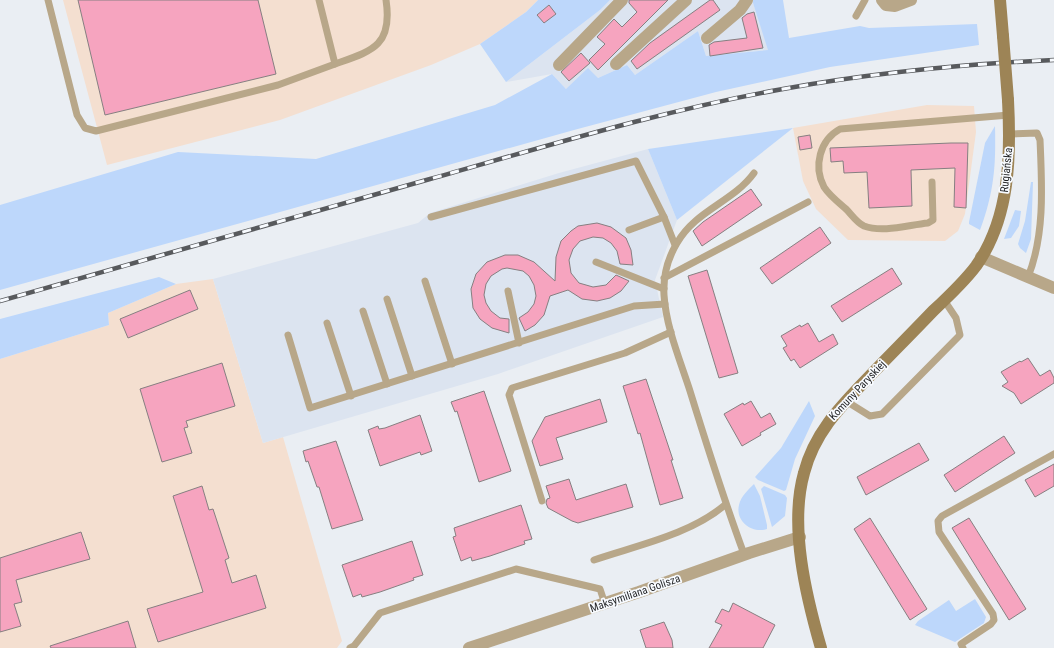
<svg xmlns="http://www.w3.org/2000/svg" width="1054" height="648" font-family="'Roboto Condensed',sans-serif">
	<rect width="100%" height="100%" fill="#eaeef3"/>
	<g fill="#f4dfd0">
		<polygon points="63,0 538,0 526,12 480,44 431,65 280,120 107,165"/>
		<polygon points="927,105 974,106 976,132 965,214 958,231 945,241 848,240 816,209 803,181 793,128"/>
		<polygon points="213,279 263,443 283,437 342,641 337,648 0,648 0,359 109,325 108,313 176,284"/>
	</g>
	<g fill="#dce4f0">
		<polygon points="610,0 753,0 753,3 769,50 706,56 698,31 635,75 627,65 598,78 566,89 552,74 506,82 600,10"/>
		<polygon points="648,149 677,220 655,280 663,317 498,374 263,443 213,279 418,223 430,213 559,173"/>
	</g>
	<g fill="#bdd7fb">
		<polygon points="538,0 610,0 600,10 506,82 480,44 526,12"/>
		<polygon points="753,0 783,0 789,38 860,26 869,28 977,24 979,45 830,67 716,92 574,130 0,290 0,205 178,152 316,159 495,105 552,74 566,89 588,68 598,78 627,65 635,75 698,31 706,56 768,50 753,3"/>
		<path d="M 995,126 C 996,166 994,192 980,230 L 969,224 L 969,222 L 985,143 Z"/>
		<polygon points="793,128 677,220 648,149"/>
		<polygon points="1031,182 1033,182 1031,239 1026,253 1020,248 1018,244 1025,221"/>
		<polygon points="1015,210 1021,211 1019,226 1011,238 1004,239"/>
		<polygon points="159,277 176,284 108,313 109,325 0,359 0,319"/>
		<polygon points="809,401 815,416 795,459 786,490 784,491 758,480 755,477 781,448"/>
		<path d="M 754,484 L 760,496 L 767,525 L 767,529 C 752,534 735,521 739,505 C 741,496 748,490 754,484 Z"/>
		<polygon points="764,486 785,495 787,498 785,516 772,527 761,489"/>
		<polygon points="975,599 986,617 984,623 955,642 915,625 918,621 949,600 956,611"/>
	</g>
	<g fill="#f6a4bf" stroke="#867f81">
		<polygon points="78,0 258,0 276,74 105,115"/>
		<polygon points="629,0 668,0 598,70 589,60 605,44 597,37 614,19 622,27 637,12 629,3"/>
		<polygon points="710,0 713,0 720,10 637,69 631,61 650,43"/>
		<polygon points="549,5 556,14 544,23 537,15"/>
		<polygon points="754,12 763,48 710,56 709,45 714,42 747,38 742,18 747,14"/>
		<polygon points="581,53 590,63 569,81 561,72"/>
		<polygon points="810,135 812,148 800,150 798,137"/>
		<polygon points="951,143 968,143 966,208 954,207 955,168 911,170 912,206 869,208 867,172 844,173 843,161 831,162 830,148"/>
		<polygon points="751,189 762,205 702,246 693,231 703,222"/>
		<polygon points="597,223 611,227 626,238 631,250 633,265 620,264 617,251 611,243 603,238 593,237 580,241 573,249 569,260 571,273 579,283 593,287 606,285 616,275 629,281 621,291 610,298 597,301 582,299 568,290 550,296 544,315 535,325 525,331 519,318 528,312 534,304 536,296 534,285 529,276 523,271 507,268 502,269 491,276 486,284 484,295 486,303 491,311 500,318 509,319 509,333 492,328 480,319 473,308 471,289 476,274 487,262 505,255 518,255 534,262 555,281 556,257 561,241 571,231 578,226"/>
		<polygon points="820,227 831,243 772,284 760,268"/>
		<polygon points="892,268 902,284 842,322 831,306"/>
		<polygon points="707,270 738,373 719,378 688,276"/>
		<polygon points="190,290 198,309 128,338 120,319"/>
		<polygon points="808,323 819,342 833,334 838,344 800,368 794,359 791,361 783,348 787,346 781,336 800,325 801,327"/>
		<polygon points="1028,358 1040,376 1050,370 1054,378 1054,383 1021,404 1014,393 1002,386 1008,382 1001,372 1020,361 1021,362"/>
		<polygon points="222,363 235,406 186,421 188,427 184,428 192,453 162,462 140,389"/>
		<polygon points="646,379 673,460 671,460 683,498 660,505 640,433 638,434 623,386"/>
		<polygon points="484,391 511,471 479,482 457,411 455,412 451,402"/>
		<polygon points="600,399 607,422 556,438 563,459 540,466 532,441 545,417"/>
		<polygon points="751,401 761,418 770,413 776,424 760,433 761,435 742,446 724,414 743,403 744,405"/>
		<polygon points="420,415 432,451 421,455 420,452 380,466 368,430 378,426 379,429 385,428"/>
		<polygon points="1004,436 1015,453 955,492 944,475"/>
		<polygon points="336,441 363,520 332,529 319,487 317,487 308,461 306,462 303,451"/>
		<polygon points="919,443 929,460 866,495 857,477"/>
		<polygon points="1054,464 1054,486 1035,497 1025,480"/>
		<polygon points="569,479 576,500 626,484 633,507 578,523 572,521 548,508 546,503 547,499 550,498 546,486"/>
		<polygon points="202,486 209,510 213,509 229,558 225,560 232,583 256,575 266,608 158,642 147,609 203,592 173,496"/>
		<polygon points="521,505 532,539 524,541 525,544 490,556 472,561 471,557 461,561 453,537 456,536 454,528"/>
		<polygon points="870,518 927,609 910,620 854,529"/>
		<polygon points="969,518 1026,609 1009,620 952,528"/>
		<polygon points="81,532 90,559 16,580 22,602 14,604 21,626 0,632 0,558"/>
		<polygon points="412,541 423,575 413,578 414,580 380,592 362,597 361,594 353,597 342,565"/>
		<polygon points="733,603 775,625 763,648 709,648 722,625 715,622 722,609 729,612"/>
		<polygon points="128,621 136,648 51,648 50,646"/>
		<polygon points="664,622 672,640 673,648 646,648 640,630"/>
	</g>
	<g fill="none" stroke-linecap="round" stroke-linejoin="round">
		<g stroke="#b8a789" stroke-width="7">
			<polyline points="48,0 77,115 85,128 96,131 278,85 335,64 319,0"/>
			<polyline points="856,16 865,0"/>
			<path d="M 335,64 C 372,51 393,46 386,0"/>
			<path d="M 1009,134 L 1037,133 L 1040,140 C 1042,185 1045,235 1028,277"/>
			<path d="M 932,182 L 933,220 L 928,223 C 908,225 883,233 864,226 C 857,223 851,214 846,209 C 839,203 829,195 824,187 C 813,166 820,140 840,129 L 1009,115"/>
			<polyline points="431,217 636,161 664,217"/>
			<polyline points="629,230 664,217 675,245"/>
			<polyline points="596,262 664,289"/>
			<polyline points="664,278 808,202"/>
			<polyline points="425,281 452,364"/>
			<polyline points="508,291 519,343"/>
			<polyline points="387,299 412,376"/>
			<polyline points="363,311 387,384"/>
			<polyline points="327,323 351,396"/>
			<polyline points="288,335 310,408 634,306 665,304"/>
			<polyline points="846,401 870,416 882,414 960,335 956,318 944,300"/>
			<polyline points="542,501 509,395 512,388 625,353 671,332"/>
			<path d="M 744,554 C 724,500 707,446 690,391 C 680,360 666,327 664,295 C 663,277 668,258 677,243 C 696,210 733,202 754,173"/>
			<path d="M 594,560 C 638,545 689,535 725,505"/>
			<polyline points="350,648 354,646 380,613 516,569 600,589 605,604"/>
			<polyline points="963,648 961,644 991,624 994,620 993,614 939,532 938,521 942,516 1054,454"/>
		</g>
		<g stroke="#b8a789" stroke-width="12">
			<polyline points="882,0 886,5 895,6 911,0"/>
			<polyline points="707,38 740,10 747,0"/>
			<polyline points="616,64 686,0"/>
			<polyline points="559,65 622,0"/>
			<polyline points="981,257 1054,288"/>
			<polyline points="469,648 639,592 749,553 800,537"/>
		</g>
		<g stroke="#9d8456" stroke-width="12">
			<polyline points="1000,0 1003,36"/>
			<path d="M 821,648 C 806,596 789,526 804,473 C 814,434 839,408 865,381 C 888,357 911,334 933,311 C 948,297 964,282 976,266 C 1010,218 1011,156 1008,100"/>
		</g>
		<defs>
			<path id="rail" d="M 0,301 C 143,261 286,219 430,179 C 547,146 664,110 783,89 C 873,73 964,64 1054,60"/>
		</defs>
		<use href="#rail" stroke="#585a5d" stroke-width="4.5"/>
		<use href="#rail" stroke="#f8fbff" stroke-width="3" stroke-dasharray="9" stroke-linecap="butt"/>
		<polyline stroke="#9d8456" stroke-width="12" points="1003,36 1008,100"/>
	</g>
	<g text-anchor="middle" stroke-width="3.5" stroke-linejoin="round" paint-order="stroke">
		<g font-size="11" fill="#1f2022" stroke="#f8fbff">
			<text transform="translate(1006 170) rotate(-84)" y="4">Rugiańska</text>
			<text transform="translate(857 390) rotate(-47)" y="4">Komuny Paryskiej</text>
			<text transform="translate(635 593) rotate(-19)" y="4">Maksymiliana Golisza</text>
		</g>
	</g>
</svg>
